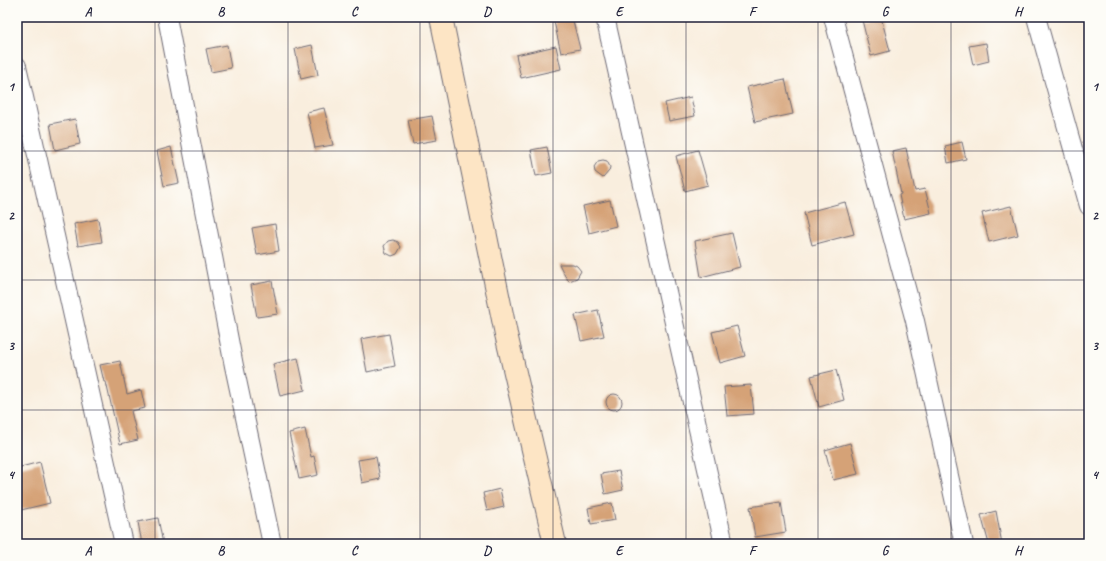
<svg xmlns="http://www.w3.org/2000/svg" width="1106" height="561" font-family="Caveat,sans-serif">
	<rect width="100%" height="100%" fill="#fdfcf7"/>
	<filter id="ink" filterUnits="userSpaceOnUse"><feTurbulence type="fractalNoise" baseFrequency=".025" numOctaves="2"/><feDisplacementMap in="SourceGraphic" scale="8" xChannelSelector="R" yChannelSelector="G"/><feConvolveMatrix kernelMatrix="1 2 1 2 8 2 1 2 1" color-interpolation-filters="sRGB"/></filter>
	<filter id="wash" filterUnits="userSpaceOnUse"><feTurbulence type="fractalNoise" baseFrequency=".012" numOctaves="4" result="noise"/><feDisplacementMap in="SourceGraphic" scale="16" xChannelSelector="R" yChannelSelector="G"/><feGaussianBlur stdDeviation="0.9" result="paint"/><feColorMatrix in="noise" values="0 0 0 0 0 0 0 0 0 0 0 0 0 0 0 0 0 1.4 0 .05"/><feComposite in="paint" operator="in"/></filter>
	<g filter="url(#wash)">
		<rect width="100%" height="100%" fill="#f9eede"/>
		<g id="blocks">
			<g fill="#d5a277">
				<polygon points="553,17 572,17 580,49 561,53"/>
				<polygon points="875,17 881,17 890,51 871,56 862,20"/>
				<polygon points="986,43 989,61 973,65 969,46"/>
				<polygon points="227,45 231,68 211,72 206,49"/>
				<polygon points="312,45 318,75 301,79 295,49"/>
				<polygon points="556,46 561,69 521,78 516,55"/>
				<polygon points="785,79 793,114 755,122 747,87"/>
				<polygon points="691,97 695,116 669,121 665,103"/>
				<polygon points="324,108 333,145 315,148 307,112"/>
				<polygon points="432,116 437,140 413,144 408,120"/>
				<polygon points="75,119 80,144 55,150 50,124"/>
				<polygon points="962,142 966,159 948,163 945,146"/>
				<polygon points="171,147 179,183 164,186 157,151"/>
				<polygon points="547,147 552,173 536,176 531,150"/>
				<polygon points="906,148 915,191 925,189 931,213 904,219 899,195 901,194 892,151"/>
				<polygon points="698,150 708,185 685,191 676,156"/>
				<polygon points="603,160 607,161 610,167 609,171 603,178 595,172 594,167 598,161"/>
				<polygon points="610,200 616,226 589,233 583,206"/>
				<polygon points="845,202 854,234 812,245 804,213"/>
				<polygon points="1011,206 1018,235 989,242 982,213"/>
				<polygon points="98,219 102,242 78,246 74,224"/>
				<polygon points="275,224 279,251 257,255 252,228"/>
				<polygon points="732,233 740,267 701,277 695,241"/>
				<polygon points="393,240 398,242 401,247 397,254 392,256 386,253 384,246 388,241"/>
				<polygon points="559,264 573,264 577,266 581,271 577,278 569,281 565,276"/>
				<polygon points="272,281 278,314 257,317 251,285"/>
				<polygon points="598,310 604,336 581,341 575,315"/>
				<polygon points="737,326 745,356 720,363 712,332"/>
				<polygon points="389,334 395,366 367,372 361,339"/>
				<polygon points="298,358 305,390 280,396 273,364"/>
				<polygon points="120,361 127,394 141,390 145,408 131,411 138,440 120,444 106,382 104,382 100,365"/>
				<polygon points="836,370 844,400 819,407 811,376"/>
				<polygon points="751,385 754,414 727,416 724,387"/>
				<circle cx="614" cy="402" r="8"/>
				<polygon points="305,429 311,457 314,456 318,475 299,479 289,433"/>
				<polygon points="850,443 858,474 833,480 825,450"/>
				<polygon points="376,457 380,479 362,483 358,460"/>
				<polygon points="40,462 50,503 21,510 17,493 17,468"/>
				<polygon points="619,471 623,490 605,494 601,474"/>
				<polygon points="500,489 504,507 487,511 483,493"/>
				<polygon points="781,502 786,532 755,537 750,507"/>
				<polygon points="612,503 615,520 591,524 588,508"/>
				<polygon points="996,511 1002,544 989,544 981,515"/>
				<polygon points="158,518 163,544 142,544 138,522"/>
			</g>
		</g>
	</g>
	<g filter="url(#ink)">
		<use href="#blocks" fill-opacity="0" stroke="#6d6974" stroke-width="1"/>
		<g fill="none" stroke-linecap="round" stroke-linejoin="round">
			<defs>
				<g id="street">
					<polyline points="167,17 234,366 272,544"/>
					<polyline points="605,17 724,544"/>
					<polyline points="833,17 915,321 964,544"/>
					<polyline points="1036,17 1089,206"/>
					<polyline points="17,66 124,544"/>
				</g>
				<polyline id="secondary" points="441,17 506,334 555,544"/>
			</defs>
			<use href="#street" stroke="#6d6974" stroke-width="20"/>
			<use href="#secondary" stroke="#6d6974" stroke-width="24"/>
			<use href="#street" stroke="#fff" stroke-width="18"/>
			<use href="#secondary" stroke="#fde5c5" stroke-width="22"/>
		</g>
	</g>
	<path fill="none" stroke="#22223b" stroke-width="1" stroke-opacity="0.55" d="M 155,17 L 155,544M 288,17 L 288,544M 420,17 L 420,544M 553,17 L 553,544M 686,17 L 686,544M 818,17 L 818,544M 951,17 L 951,544M 17,151 L 1089,151M 17,280 L 1089,280M 17,410 L 1089,410"/>
	<rect width="1106" height="561" fill="none" stroke="#fdfcf7" stroke-width="44"/>
	<rect x="22" y="22" width="1062" height="517" fill="none" stroke="#22223b" stroke-width="1.5"/>
	<g font-size="13" text-anchor="middle" font-weight="bold" fill="#22223b">
		<text x="88" y="16">A</text>
		<text x="221" y="16">B</text>
		<text x="354" y="16">C</text>
		<text x="487" y="16">D</text>
		<text x="619" y="16">E</text>
		<text x="752" y="16">F</text>
		<text x="885" y="16">G</text>
		<text x="1018" y="16">H</text>
		<text x="11" y="91">1</text>
		<text x="1095" y="91">1</text>
		<text x="11" y="220">2</text>
		<text x="1095" y="220">2</text>
		<text x="11" y="350">3</text>
		<text x="1095" y="350">3</text>
		<text x="11" y="479">4</text>
		<text x="1095" y="479">4</text>
		<text x="88" y="555">A</text>
		<text x="221" y="555">B</text>
		<text x="354" y="555">C</text>
		<text x="487" y="555">D</text>
		<text x="619" y="555">E</text>
		<text x="752" y="555">F</text>
		<text x="885" y="555">G</text>
		<text x="1018" y="555">H</text>
	</g>
</svg>
